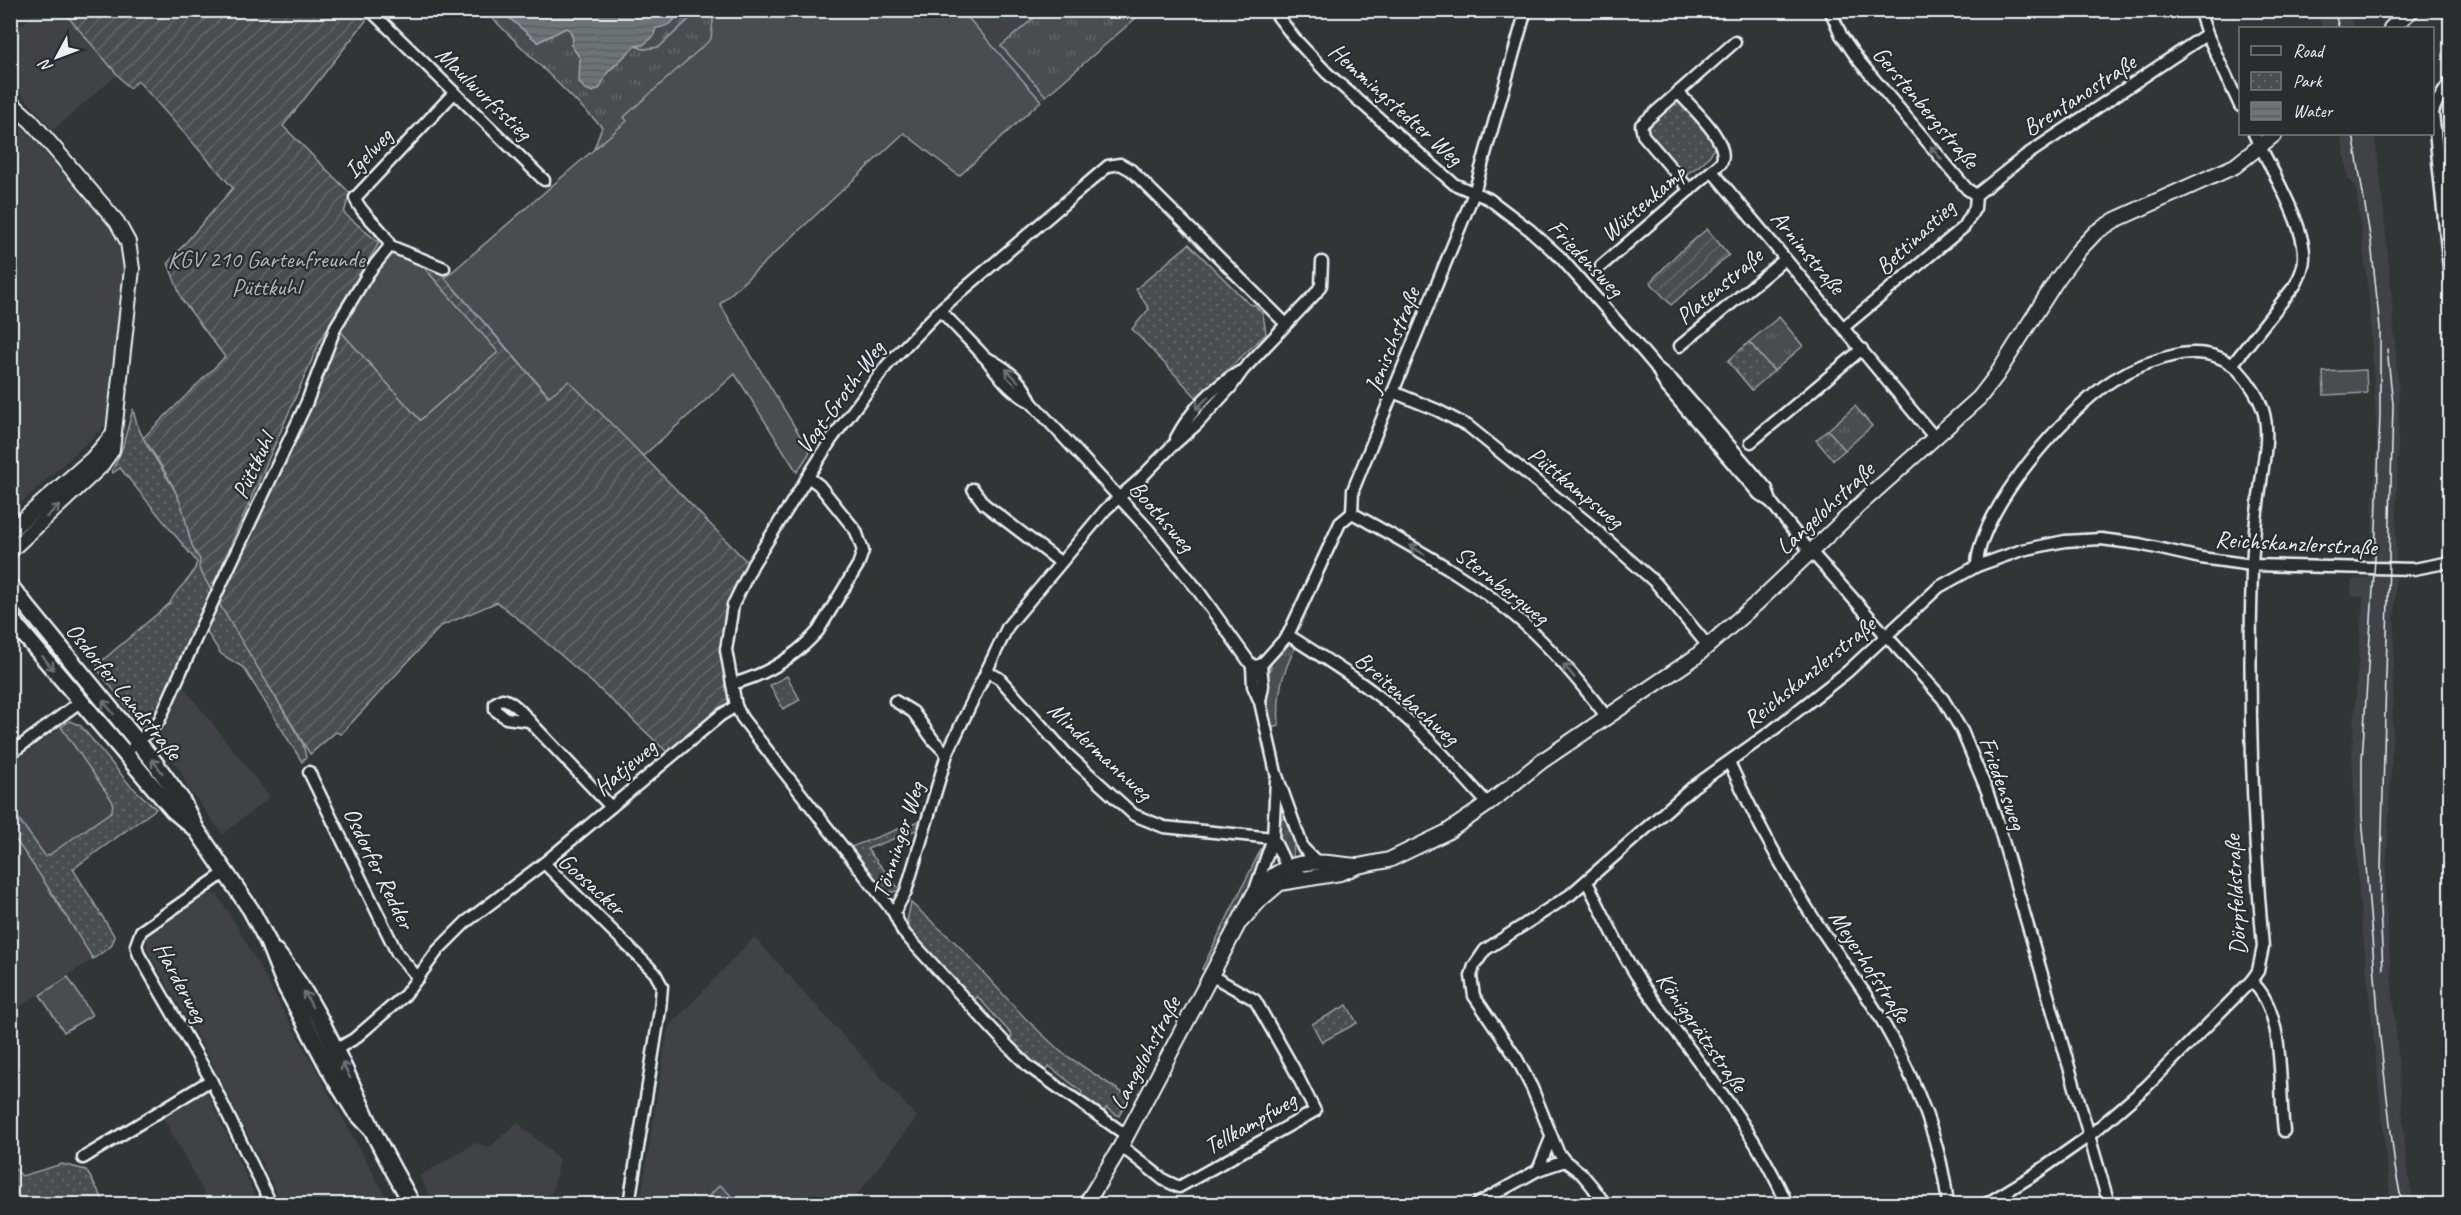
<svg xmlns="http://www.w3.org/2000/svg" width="2461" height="1215" font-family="Caveat,sans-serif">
	<defs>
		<pattern id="grass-tufts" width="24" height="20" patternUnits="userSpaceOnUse" patternTransform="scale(1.5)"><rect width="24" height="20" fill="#494d4f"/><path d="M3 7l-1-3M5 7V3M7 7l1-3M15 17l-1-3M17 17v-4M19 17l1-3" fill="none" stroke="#636769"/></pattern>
		<pattern id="forest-firs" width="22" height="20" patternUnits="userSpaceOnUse" patternTransform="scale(1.5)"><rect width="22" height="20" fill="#494d4f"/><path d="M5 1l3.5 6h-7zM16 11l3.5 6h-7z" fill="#636769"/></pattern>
		<pattern id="park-dots" width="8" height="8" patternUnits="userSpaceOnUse" patternTransform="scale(1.5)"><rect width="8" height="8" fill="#494d4f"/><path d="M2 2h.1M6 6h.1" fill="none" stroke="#636769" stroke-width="1.8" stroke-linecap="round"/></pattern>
		<pattern id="garden-furrows" width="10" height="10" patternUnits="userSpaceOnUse" patternTransform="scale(1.5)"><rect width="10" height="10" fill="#494d4f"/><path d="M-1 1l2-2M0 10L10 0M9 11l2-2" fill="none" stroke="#636769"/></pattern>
		<pattern id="water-rules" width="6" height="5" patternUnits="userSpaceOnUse" patternTransform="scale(1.5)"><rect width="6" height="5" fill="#6e7376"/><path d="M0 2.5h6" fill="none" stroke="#5a5e60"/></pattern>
	</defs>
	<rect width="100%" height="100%" fill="#323536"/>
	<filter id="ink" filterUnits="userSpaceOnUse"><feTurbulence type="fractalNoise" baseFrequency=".0167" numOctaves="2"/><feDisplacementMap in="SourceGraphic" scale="12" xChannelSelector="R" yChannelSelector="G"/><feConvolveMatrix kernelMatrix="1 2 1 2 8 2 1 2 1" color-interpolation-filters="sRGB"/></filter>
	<g filter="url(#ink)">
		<g fill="#3f4244">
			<polygon points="38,11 63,11 118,74 53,130 11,82 10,34"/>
			<polygon points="962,11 1144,11 1041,101"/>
			<polygon points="2317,11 2349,11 2354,28 2322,28"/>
			<polygon points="10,113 114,231 121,245 125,268 110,414 107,421 102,429 11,512"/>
			<polygon points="2341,134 2374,134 2379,165 2390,277 2399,396 2392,749 2385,896 2407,1168 2414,1204 2391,1204 2359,897 2352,750 2363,597 2351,596 2352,580 2370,577 2377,438 2369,299 2356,186 2348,179"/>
			<polygon points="180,682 270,797 223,834 187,787 181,771 160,742 159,728"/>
			<polygon points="61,727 113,802 112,811 46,857 11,808 10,764"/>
			<polygon points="10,833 42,878 93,959 11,1013"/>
			<polygon points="209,894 217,894 237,926 390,1204 282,1204 208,1055 148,952 146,935"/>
			<polygon points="754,937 917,1117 850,1204 650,1204 641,1196 668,1028"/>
			<polygon points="205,1088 259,1204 210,1204 162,1115"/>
			<polygon points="517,1122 559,1159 553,1191 543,1202 545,1204 434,1204 419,1176 476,1143 490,1147"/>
		</g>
		<g fill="url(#grass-tufts)" stroke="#989fa4" stroke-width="1.5">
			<polygon points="494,11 501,11 538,42 566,28 570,30 573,39 571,45 580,58 593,92 600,88 603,77 635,46 644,49 659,47 698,11 714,11 712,39 625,117 628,121 594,149 602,127 490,16"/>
			<polygon points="1042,11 1042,10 1144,11 1046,96 1001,46"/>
			<polygon points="1779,317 1803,346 1774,371 1749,342"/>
			<polygon points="1855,406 1872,426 1845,450 1828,430"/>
			<path d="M 1291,644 L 1296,646 C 1281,676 1277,693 1279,726 L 1271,728 C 1265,706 1261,651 1291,644 Z"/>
			<polygon points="1288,818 1294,841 1293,859 1290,862 1278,844 1280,819"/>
			<path d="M 1261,849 C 1267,870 1220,950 1208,972 L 1202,969 Z"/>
		</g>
		<path fill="url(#forest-firs)" stroke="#989fa4" stroke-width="1.5" d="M 678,11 L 698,11 L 659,47 L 644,49 L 635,46 L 640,46 L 656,28 C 668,26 675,23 678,11 Z"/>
		<g fill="url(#park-dots)" stroke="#989fa4" stroke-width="1.5">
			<path d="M 1676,101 L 1682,103 L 1714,140 C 1718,154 1697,168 1686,174 L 1683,174 L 1646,133 L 1646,127 Z"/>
			<polygon points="1189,244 1249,304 1255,305 1263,314 1266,334 1197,398 1132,329 1149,309 1136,289"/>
			<polygon points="1749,342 1774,371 1752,390 1728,361"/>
			<path d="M 133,409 C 139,443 166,469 180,501 C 188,519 187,543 200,559 L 200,568 L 303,744 L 306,757 L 302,762 L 244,668 L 221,654 L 199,620 L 152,721 L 146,723 L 136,719 L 98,670 L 97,665 L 170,603 C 178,584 192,582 197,562 L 120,468 L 113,473 L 112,471 L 121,452 Z"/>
			<polygon points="1828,430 1845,450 1833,460 1816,440"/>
			<polygon points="787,676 800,700 783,709 770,685"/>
			<polygon points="70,721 81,726 129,784 156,809 73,869 115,937 111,946 93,959 42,878 11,833 11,808 46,857 112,811 113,802 61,727"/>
			<polygon points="922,820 919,829 867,849 900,890 889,893 885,891 851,847"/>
			<polygon points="911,903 957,944 1025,1018 1061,1052 1129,1097 1119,1116 1106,1108 1103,1114 1079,1099 1082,1092 1049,1066 1044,1074 1009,1042 1012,1035 977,996 973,1004 914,939 907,921"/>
			<polygon points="1347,1005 1357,1023 1322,1042 1312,1024"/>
			<polygon points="10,1164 22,1176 62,1164 86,1170 106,1204 11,1204"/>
		</g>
		<g fill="url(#garden-furrows)" stroke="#989fa4" stroke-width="1.5">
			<path d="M 370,10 L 372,13 L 283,126 L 350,193 L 344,213 L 379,243 L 321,339 L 211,590 L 199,568 L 200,559 C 187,544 188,520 180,502 C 171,479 157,458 143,438 L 225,357 L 182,300 L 168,263 L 233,188 L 138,81 L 129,88 L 63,11 Z"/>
			<polygon points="1707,229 1729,255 1671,305 1650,282 1676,255"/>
			<path d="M 421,260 L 444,268 L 450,274 L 445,278 L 548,396 L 569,380 L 752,567 L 727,639 L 736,706 L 671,756 C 615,702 559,651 497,602 L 441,626 L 341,734 L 336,732 L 310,754 L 215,597 L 336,326 L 420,420 L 497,353 L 421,264 Z"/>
		</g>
		<g fill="#494d4f" stroke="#989fa4" stroke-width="1.5">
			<polygon points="714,11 962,11 1041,101 959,176 904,133 720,304 810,452 797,472 735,374 643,456 569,381 549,396 445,278 627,121 624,117 711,39"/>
			<polygon points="390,246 421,260 421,264 498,352 420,420 336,326"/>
			<polygon points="2366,370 2367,393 2324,395 2323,372"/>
			<polygon points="68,977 92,1015 64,1032 40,995"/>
			<polygon points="720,1185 740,1204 701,1204"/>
		</g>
		<path fill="url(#water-rules)" stroke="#9fa5aa" stroke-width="1.5" d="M 678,11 C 675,23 668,26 656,28 L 653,37 L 643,45 L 635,46 L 607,73 L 600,88 L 593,92 L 585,89 L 579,82 L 580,58 L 571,45 L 573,39 L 570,30 L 566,28 L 538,42 L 501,11 Z"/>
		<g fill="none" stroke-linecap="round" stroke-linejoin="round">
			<defs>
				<g id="street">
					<polyline points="370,10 544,180"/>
					<polyline points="1273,10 1295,39 1327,73 1454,184 1489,199 1530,230 1560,257 1628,334 1656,367 1665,385 1759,494 1771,502"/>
					<polyline points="1830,10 1841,35 1859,61 1967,189 1976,195"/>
					<polyline points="2199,10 2207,34 2240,106"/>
					<polyline points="2449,10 2450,14"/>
					<polyline points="2450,82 2437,102 2433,112 2450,278"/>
					<polyline points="1712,171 1935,438"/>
					<polyline points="1690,190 1643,135 1641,125 1735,42"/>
					<polyline points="1976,195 2025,156 2207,34"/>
					<path d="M 390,246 C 383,226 362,217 355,198 L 454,93"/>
					<polyline points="390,246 444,268"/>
					<path d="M 1601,266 L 1721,163 C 1732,143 1691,107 1678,92"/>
					<path d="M 940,310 C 954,325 968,339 982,354 C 998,373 1008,391 1031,402 L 1148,529 L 1197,589 L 1252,666"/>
					<polyline points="1844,327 1964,227 1975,208 1976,195"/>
					<polyline points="1680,346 1785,259"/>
					<path d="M 983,356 C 1005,366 1023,380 1031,402"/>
					<path d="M 2232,365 L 2296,284 C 2300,275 2304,268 2304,258 C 2306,226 2268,164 2254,134"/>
					<polyline points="1656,367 1672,380 1737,454 1767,489 1771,502 1805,545 1943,699 1962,731 1987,791 1999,827 2109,1204"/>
					<polyline points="1393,392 1437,410 1468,426 1588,523 1656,583 1708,646"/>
					<path d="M 1176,438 C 1191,410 1212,388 1239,372"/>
					<polyline points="1751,442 1862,349"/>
					<polyline points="973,489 984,504 1060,562"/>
					<path d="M 1352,513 C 1411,546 1472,578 1523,623 C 1554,651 1581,683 1606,716"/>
					<path d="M 1977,566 C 1978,511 2067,409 2113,380 C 2134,367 2156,359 2180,354 C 2201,351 2222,354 2238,370 C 2249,382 2258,394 2263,410 C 2270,433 2264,458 2261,482 C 2257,510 2253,539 2252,568 C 2248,695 2252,821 2263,947 L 2258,971 L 2251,981 L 2146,1087 L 2089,1136 L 2032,1176 L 1986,1204"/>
					<path d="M 1288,635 C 1335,665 1382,694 1422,733 C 1445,755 1466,780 1488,804"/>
					<polyline points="1252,666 1261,665 1288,635 1340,523 1352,513 1353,490 1474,193 1526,10"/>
					<polyline points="1252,666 1253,686 1260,702 1276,773 1303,848 1317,862"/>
					<polyline points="986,671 999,678 1066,753 1134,815 1164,827 1273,838"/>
					<path d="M 732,684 C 766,675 795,657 818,631 L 858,565 L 863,551 L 856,531 L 819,485 L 808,477"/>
					<polyline points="895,701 913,712 934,741 947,754"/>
					<polyline points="1260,701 1263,686 1261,665"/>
					<path d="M 529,721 L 506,718 L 495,710 L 495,703 L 502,699 C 514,701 526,717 534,726 L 611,807"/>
					<polyline points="133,747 159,721 200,629 306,404 336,326 369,272 390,246"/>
					<polyline points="10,754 81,701"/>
					<path d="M 1729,762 C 1751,810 1776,858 1804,903 C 1828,942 1856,978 1880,1017 C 1913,1074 1941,1139 1948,1204"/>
					<polyline points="309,772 397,953 418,978"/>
					<polyline points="1273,838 1285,863 1305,878"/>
					<polyline points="544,863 655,973 662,986 660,1010 629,1204"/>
					<polyline points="226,872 141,931 136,945 139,955 211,1080 271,1204"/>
					<path d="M 1587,882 C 1603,913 1617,945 1636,975 C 1686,1050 1751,1120 1787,1204"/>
					<polyline points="1255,890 1273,838 1276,780"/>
					<polyline points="894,913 906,891 947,754 1008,626 1106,509 1139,480 1172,446 1197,424 1231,387 1243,370 1316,293 1321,285 1322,262"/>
					<path d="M 2251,981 C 2287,1012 2278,1087 2284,1131"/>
					<polyline points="330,1053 354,1039 405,995 438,950 466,922 544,863 721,715 736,706"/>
					<polyline points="1126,1135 1029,1067 1006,1044 903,932 894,913 742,718 736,706 726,650 733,605 753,564 831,440 887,365 943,307 1108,166 1120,164 1131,170 1286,324"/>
					<polyline points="1121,1146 1164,1180 1179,1187 1315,1111 1294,1069 1255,1000 1212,976"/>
					<polyline points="83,1158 211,1080"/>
					<polyline points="1538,1170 1551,1138"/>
					<polyline points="1477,1204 1538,1170 1565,1161"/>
					<polyline points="1605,1204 1592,1186 1581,1173 1565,1161 1558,1152 1532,1088 1517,1059 1474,996 1471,976 1474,966 1485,950 1570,895 1693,787 1773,730 1847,672 1939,587 1977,566 2022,550 2065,541 2101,539 2139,544 2201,558 2252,565 2414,569 2450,562"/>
				</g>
				<g id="secondary">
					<polyline points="2391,28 2412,10"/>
					<polyline points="10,102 31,121 117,222 128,242 132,269 112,450 100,467 10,551"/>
					<polyline points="10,531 92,459 113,435"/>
					<polyline points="1241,921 1260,900 1280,883 1340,873 1358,866 1389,860 1447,832 1488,804 1542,761 1694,658 1757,603 1866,499 1979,398 1996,376 2056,281 2078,251 2096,232 2115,220 2235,166 2275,134"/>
					<path d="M 1086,1204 L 1121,1146 L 1254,894 C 1285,857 1311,860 1356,866"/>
				</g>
				<g id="primary">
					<polyline points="10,586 155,763 181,799 196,829 251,910 268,942 285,985 332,1074 354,1110 372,1129"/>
					<polyline points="10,618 173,810 192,826"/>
					<path d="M 276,952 C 319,1004 344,1070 373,1131 C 385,1156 399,1180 412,1204"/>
				</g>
			</defs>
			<use href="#street" stroke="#e8f1f8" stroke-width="15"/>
			<use href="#secondary" stroke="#e8f1f8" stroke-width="18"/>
			<use href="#primary" stroke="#e8f1f8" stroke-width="20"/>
			<use href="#street" stroke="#2a2d2e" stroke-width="10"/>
			<use href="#secondary" stroke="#2a2d2e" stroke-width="14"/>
			<use href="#primary" stroke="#2a2d2e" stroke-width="15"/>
			<g stroke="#e8f1f8" stroke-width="1.5">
				<polyline points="2334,10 2339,28"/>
				<polyline points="2353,134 2371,242 2380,328 2380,414 2375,558 2362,760 2362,816 2380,1037 2395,1167 2402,1204"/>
				<polyline points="2383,969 2380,908 2393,404 2387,349"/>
			</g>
		</g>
		<defs><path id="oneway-shaft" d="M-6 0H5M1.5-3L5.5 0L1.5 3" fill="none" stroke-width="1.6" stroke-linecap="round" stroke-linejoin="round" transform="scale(1.5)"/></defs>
		<g stroke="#6c7275">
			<use href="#oneway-shaft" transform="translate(1936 153) rotate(-130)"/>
			<use href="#oneway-shaft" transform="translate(1012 375) rotate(-134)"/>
			<use href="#oneway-shaft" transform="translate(1202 403) rotate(135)"/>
			<use href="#oneway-shaft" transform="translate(53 511) rotate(-43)"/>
			<use href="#oneway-shaft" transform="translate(1417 550) rotate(-149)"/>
			<use href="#oneway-shaft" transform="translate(48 663) rotate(50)"/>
			<use href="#oneway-shaft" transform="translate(1569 671) rotate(-130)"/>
			<use href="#oneway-shaft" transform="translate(108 707) rotate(-129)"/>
			<use href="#oneway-shaft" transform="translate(157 766) rotate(-128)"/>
			<use href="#oneway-shaft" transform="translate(308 999) rotate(-118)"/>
			<use href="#oneway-shaft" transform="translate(346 1070) rotate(-117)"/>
		</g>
	</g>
	<g text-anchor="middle" stroke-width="4.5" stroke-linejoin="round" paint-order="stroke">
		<g font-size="24" fill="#e8f1f8" stroke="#2a2d2e">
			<text transform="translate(484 93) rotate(44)" y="8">Maulwurfsstieg</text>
			<text transform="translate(2079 95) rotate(-33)" y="8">Brentanostraße</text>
			<text transform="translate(1396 104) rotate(42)" y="8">Hemmingstedter Weg</text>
			<text transform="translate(1926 107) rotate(50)" y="8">Gerstenbergstraße</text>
			<text transform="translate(368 153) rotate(-47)" y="8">Igelweg</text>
			<text transform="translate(1643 203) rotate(-41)" y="8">Wüstenkamp</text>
			<text transform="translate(1915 237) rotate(-43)" y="8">Bettinastieg</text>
			<text transform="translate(1808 252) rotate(50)" y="8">Arnimstraße</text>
			<text transform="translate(1586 258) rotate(46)" y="8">Friedensweg</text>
			<text transform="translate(1719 286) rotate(-40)" y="8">Platenstraße</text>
			<text transform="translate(1392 340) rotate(-68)" y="8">Jenischstraße</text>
			<text transform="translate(840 397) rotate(-54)" y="8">Vogt-Groth-Weg</text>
			<text transform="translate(253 466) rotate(-65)" y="8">Püttkuhl</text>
			<text transform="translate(1576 487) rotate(39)" y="8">Püttkampsweg</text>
			<text transform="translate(1825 508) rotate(-43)" y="8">Langelohstraße</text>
			<text transform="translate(1162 516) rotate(49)" y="8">Boothsweg</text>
			<text transform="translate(2296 543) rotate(3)" y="8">Reichskanzlerstraße</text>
			<text transform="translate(1502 585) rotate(38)" y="8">Sternbergweg</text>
			<text transform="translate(1809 672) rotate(-39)" y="8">Reichskanzlerstraße</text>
			<text transform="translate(124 691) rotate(51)" y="8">Osdorfer Landstraße</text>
			<text transform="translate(1407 698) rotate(41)" y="8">Breitenbachweg</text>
			<text transform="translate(1100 751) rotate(43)" y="8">Mindermannweg</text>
			<text transform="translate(625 767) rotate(-40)" y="8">Hatjeweg</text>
			<text transform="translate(2003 783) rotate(70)" y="8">Friedensweg</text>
			<text transform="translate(898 840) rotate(-72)" y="8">Tönninger Weg</text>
			<text transform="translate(379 868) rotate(64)" y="8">Osdorfer Redder</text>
			<text transform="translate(592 884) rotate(42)" y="8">Goosacker</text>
			<text transform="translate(2235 895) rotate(-93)" y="8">Dörpfeldstraße</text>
			<text transform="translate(1870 966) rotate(57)" y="8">Meyerhofstraße</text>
			<text transform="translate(181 982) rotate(62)" y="8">Harderweg</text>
			<text transform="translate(1702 1032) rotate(55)" y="8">Königgrätzstraße</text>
			<text transform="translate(1145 1053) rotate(-62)" y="8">Langelohstraße</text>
			<text transform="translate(1250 1123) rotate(-30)" y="8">Tellkampfweg</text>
		</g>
		<g font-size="24" fill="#b0b8bd" stroke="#2a2d2e">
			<text x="266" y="267">KGV 210 Gartenfreunde<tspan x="266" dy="28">Püttkuhl</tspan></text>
		</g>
	</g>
	<rect width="2461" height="1215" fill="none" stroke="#2a2d2e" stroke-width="36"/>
	<rect x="18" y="18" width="2425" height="1179" fill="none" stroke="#e8f1f8" stroke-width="2" filter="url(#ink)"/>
	<rect x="2239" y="27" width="195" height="108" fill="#2a2d2e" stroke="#767b7f" stroke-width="1.5"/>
	<rect x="2251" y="46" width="30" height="9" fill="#2a2d2e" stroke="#767b7f" stroke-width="1.5"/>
	<text x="2293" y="57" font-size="18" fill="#e8f1f8">Road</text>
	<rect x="2251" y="72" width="30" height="18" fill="url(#park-dots)" stroke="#767b7f" stroke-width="1.5"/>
	<text x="2293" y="87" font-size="18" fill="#e8f1f8">Park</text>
	<rect x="2251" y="102" width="30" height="18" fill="url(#water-rules)" stroke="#767b7f" stroke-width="1.5"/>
	<text x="2293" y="117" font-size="18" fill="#e8f1f8">Water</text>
	<g transform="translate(57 57) rotate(229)" stroke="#2a2d2e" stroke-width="4.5" paint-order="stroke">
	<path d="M0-4.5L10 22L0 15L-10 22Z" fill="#e8f1f8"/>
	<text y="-9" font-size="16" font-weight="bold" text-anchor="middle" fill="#e8f1f8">N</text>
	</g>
</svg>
